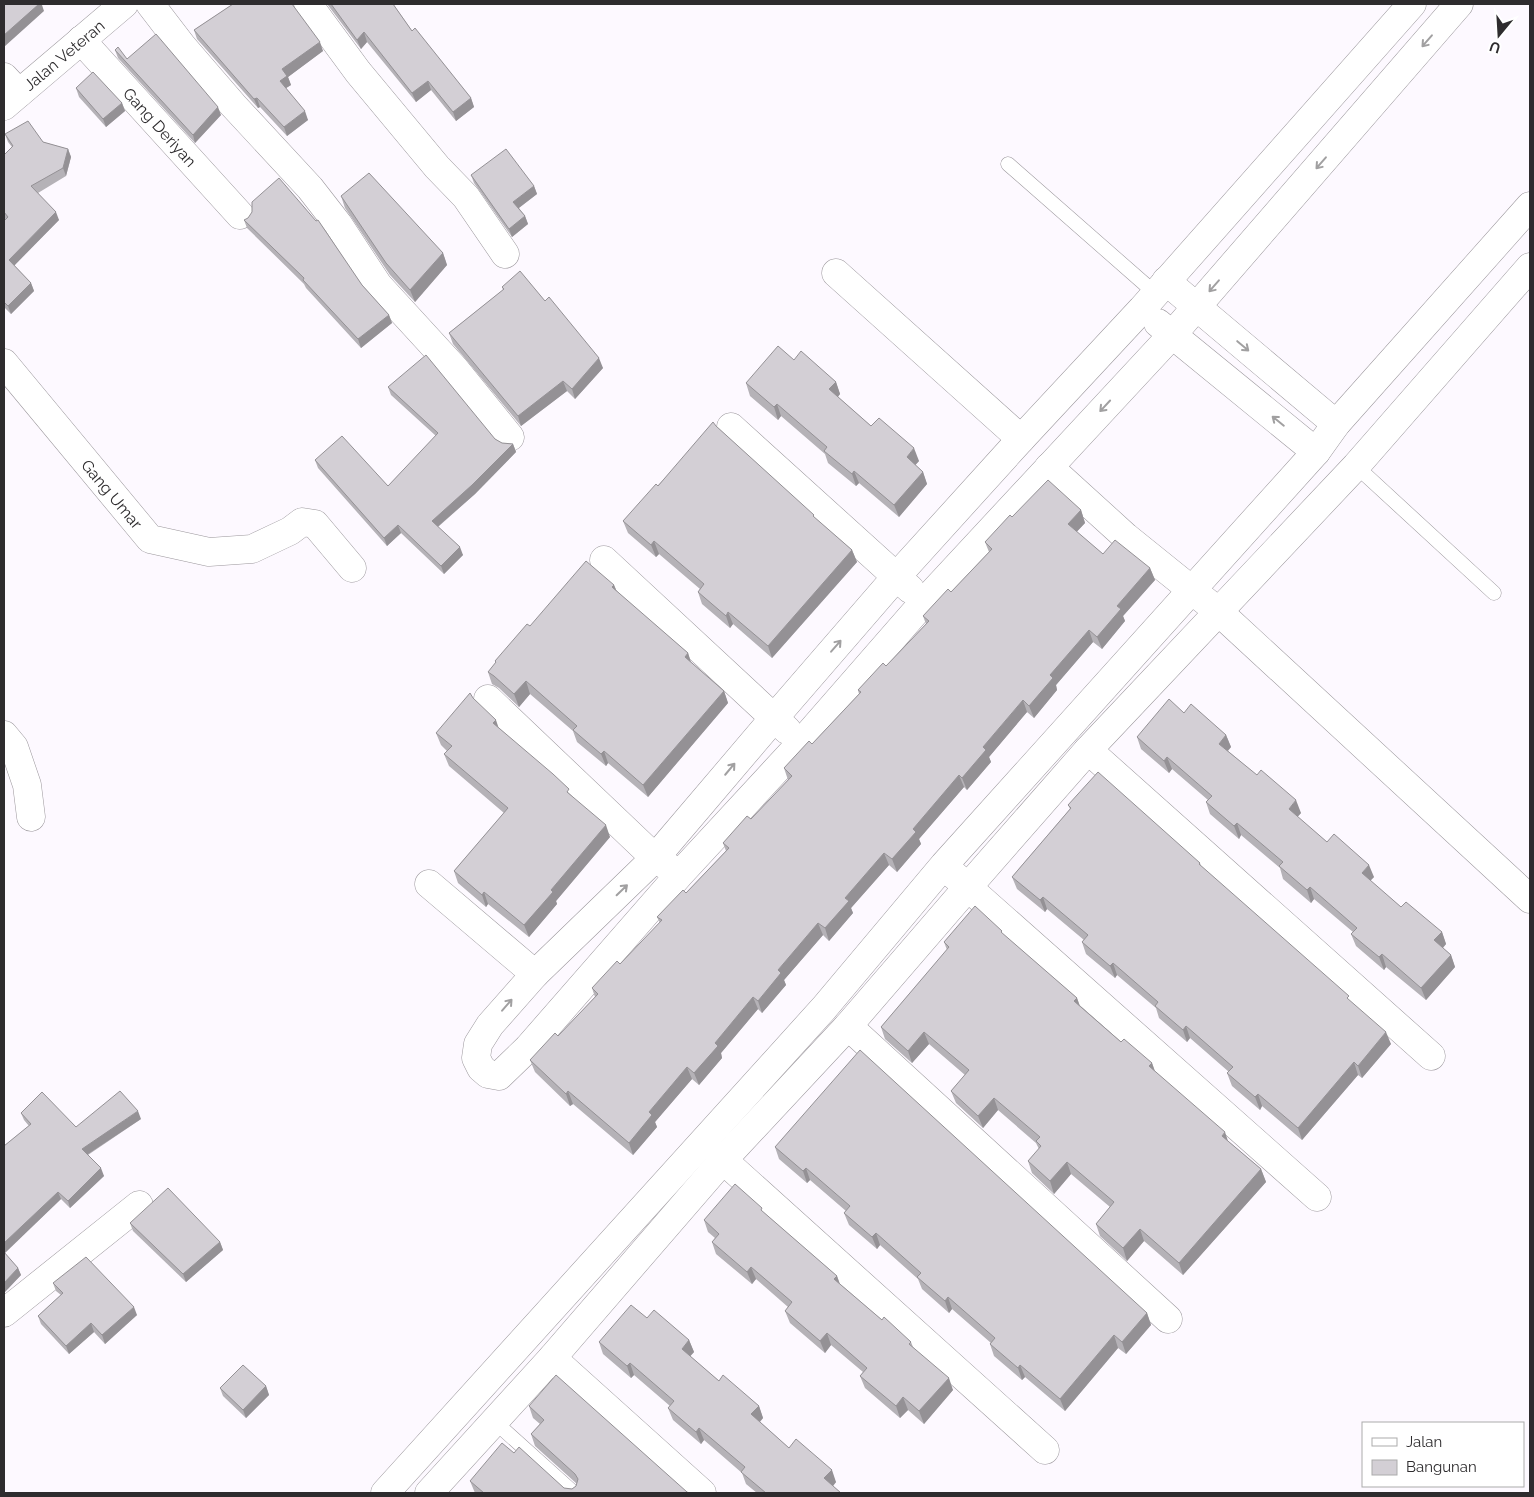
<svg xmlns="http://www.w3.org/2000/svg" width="1534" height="1497" font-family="Raleway,sans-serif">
	<rect width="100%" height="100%" fill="#fdf9ff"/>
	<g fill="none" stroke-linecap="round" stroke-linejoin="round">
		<defs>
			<g id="service">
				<polyline points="1008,164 1155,293"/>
				<polyline points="1356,466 1494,593"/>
				<polyline points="495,1422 574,1493"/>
			</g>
			<g id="minor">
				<polyline points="150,4 183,47 233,105 310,188 338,224 378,285 455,369 510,437"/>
				<polyline points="308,4 358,72 437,167 466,197 505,254"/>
				<polyline points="1412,4 1142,309 1021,439 896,577 774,718 655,858 535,974 490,1025 478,1044 476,1058 481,1068 488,1074 499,1076 528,1048 679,875 801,743 924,602 1172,335 1459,4"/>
				<polyline points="81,40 240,215"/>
				<polyline points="4,77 19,93"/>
				<polyline points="836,273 1021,439"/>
				<polyline points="1166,281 1336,424"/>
				<polyline points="1158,323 1316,452"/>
				<polyline points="4,363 150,539 209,552 252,549 290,531 302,522 315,524 352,568"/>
				<polyline points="731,427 910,589"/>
				<polyline points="1049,467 1126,537 1219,612 1530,899"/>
				<polyline points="604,560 787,730"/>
				<polyline points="488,699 655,858 670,868"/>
				<polyline points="4,735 14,747 27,785 31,817"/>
				<polyline points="1088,750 1431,1056"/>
				<polyline points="954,875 1317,1197"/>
				<polyline points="429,884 535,974"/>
				<polyline points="848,1026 1168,1319"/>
				<polyline points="723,1160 1045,1450"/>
				<polyline points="4,1313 139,1205"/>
				<polyline points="552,1358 702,1493"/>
				<polyline points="385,1493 824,1008 944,865 1316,452 1336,424 1530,206"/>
				<polyline points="429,1493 552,1358 723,1160 848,1026 967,888 1088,750 1356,466 1530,267"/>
			</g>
			<polyline id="tertiary" points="4,106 124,4"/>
		</defs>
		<use href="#service" stroke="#9b979c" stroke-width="15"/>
		<use href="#minor" stroke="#9b979c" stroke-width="29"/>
		<use href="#tertiary" stroke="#9b979c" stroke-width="29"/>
		<use href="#service" stroke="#fff" stroke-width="14"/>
		<use href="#minor" stroke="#fff" stroke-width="28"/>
		<use href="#tertiary" stroke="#fff" stroke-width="28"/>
	</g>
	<g fill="#b5b2b7">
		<polygon points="233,4 293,4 293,5 323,51 288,77 291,85 286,88 308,120 287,136 260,107 258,108 197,39 194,30"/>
		<polygon points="327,4 393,4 412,31 471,98 474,107 456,121 431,90 416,102 367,42 361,49"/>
		<polygon points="115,50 127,59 221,115 195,143 118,58"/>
		<polygon points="76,88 122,103 125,111 106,127 79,97"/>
		<polygon points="5,134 43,142 68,149 71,157 66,176 38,193 59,220 14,265 31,283 34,291 11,314 4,307 4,221 6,220 4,217 4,155 12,147 8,142"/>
		<polygon points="471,175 534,186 537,194 519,208 525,216 528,224 512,237 474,183"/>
		<polygon points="341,196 443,253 447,265 415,302 390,275 345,208"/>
		<polygon points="244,220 316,221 362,285 389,315 392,323 361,348 306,288 304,284 247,228"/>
		<polygon points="502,287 603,368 575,399 567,391 521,426 453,344 449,333 503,290"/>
		<polygon points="794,360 836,382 840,394 838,397 871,426 919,461 915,465 923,472 927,484 899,517 859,483 856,486 828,463 825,454 781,416 778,420 750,396 746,383"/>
		<polygon points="388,387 495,439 502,443 513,444 516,452 475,494 438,527 463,555 444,574 401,533 387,546 318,468 315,460 388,486 436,436 391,395"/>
		<polygon points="716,426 815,518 852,550 857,562 772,658 733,624 730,628 702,604 698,592 700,589 659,554 656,557 628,533 623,521"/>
		<polygon points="1081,510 1085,523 1076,532 1103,554 1150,568 1155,580 1123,616 1125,621 1102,649 1093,642 1056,685 1057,690 1034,718 1027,712 989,757 991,762 967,790 964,787 919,839 921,844 897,872 889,865 851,908 853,913 829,941 823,935 784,980 786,985 762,1013 758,1009 721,1053 722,1058 699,1085 692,1079 655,1122 657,1127 633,1155 573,1104 570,1106 535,1072 530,1060 558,1036 595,997 592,988 620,964 660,923 657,917 686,893 726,851 723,843 751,819 788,780 784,768 812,744 859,694 858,690 886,666 926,624 923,616 951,592 989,552 985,542 1012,517"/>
		<polygon points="614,585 617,592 688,653 691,662 724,691 728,703 648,797 608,763 606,766 577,742 573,731 530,694 519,707 499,688 492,684 488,672 496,663 495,661 530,626"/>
		<polygon points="473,698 498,727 571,795 610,837 556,901 557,904 529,937 488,904 486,907 458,883 454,871 504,813 449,766 444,754 447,751 441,745 436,733"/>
		<polygon points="1184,713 1226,735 1231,747 1228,751 1301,813 1297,817 1327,842 1374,877 1370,881 1401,907 1442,932 1446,944 1443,948 1451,955 1455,967 1426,1000 1386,967 1384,970 1356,946 1351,934 1353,932 1314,899 1311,903 1283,879 1280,868 1241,835 1239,839 1210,814 1206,802 1208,800 1172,769 1169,773 1141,749 1137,737"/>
		<polygon points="1068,805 1200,863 1201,866 1352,1003 1391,1044 1362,1078 1358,1075 1302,1140 1262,1106 1260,1110 1232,1086 1227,1073 1229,1072 1190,1038 1187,1042 1159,1018 1156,1008 1117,975 1115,978 1086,954 1082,942 1084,940 1047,909 1045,912 1017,889 1012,877 1070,809"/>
		<polygon points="1004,935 1077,998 1080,1006 1121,1042 1152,1063 1155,1071 1228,1141 1261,1169 1266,1182 1183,1275 1144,1241 1127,1261 1100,1236 1096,1224 1110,1207 1071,1174 1054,1194 1032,1173 1028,1161 1039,1149 1036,1143 998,1110 983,1128 956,1103 951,1091 965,1075 929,1044 912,1063 885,1039 881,1027 947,950 944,942"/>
		<polygon points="21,1113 76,1127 141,1119 88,1155 104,1176 70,1208 61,1199 4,1253 18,1268 21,1275 4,1293 4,1146 29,1126 24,1120"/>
		<polygon points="775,1147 1147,1313 1151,1325 1126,1354 1118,1348 1065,1411 1025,1377 1022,1380 994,1356 990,1344 991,1343 952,1309 949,1313 922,1289 918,1279 880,1245 877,1249 849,1225 844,1213 846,1211 810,1180 807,1183 779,1159"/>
		<polygon points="764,1213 837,1276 840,1284 882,1320 911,1342 913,1347 953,1390 924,1424 908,1410 900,1418 865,1388 860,1376 863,1372 831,1345 825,1353 790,1323 785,1311 788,1307 756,1279 752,1284 716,1254 712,1242 715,1238 708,1232 704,1220"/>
		<polygon points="130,1223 220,1242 223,1250 186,1282 133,1231"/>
		<polygon points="53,1283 137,1315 105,1344 94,1332 69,1354 41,1324 38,1316 61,1295 56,1291"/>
		<polygon points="647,1318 689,1340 694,1352 690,1356 719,1381 759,1406 763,1418 760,1422 789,1448 836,1482 833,1486 841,1493 757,1493 746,1484 742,1473 704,1440 701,1444 673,1420 668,1408 670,1406 634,1375 631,1378 603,1354 599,1342"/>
		<polygon points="266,1386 269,1395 246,1418 223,1396 220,1388"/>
		<polygon points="529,1406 687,1492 689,1493 475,1493 470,1481 514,1453 564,1488 572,1489 576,1486 577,1484 535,1446 531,1434 540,1424 533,1418"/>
	</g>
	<g fill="#949195">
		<polygon points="38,4 42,4 42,5 44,11 4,47 4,35"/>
		<polygon points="364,32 367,42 361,49 357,40"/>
		<polygon points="320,42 323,51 288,77 291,85 283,90 280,81 282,69"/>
		<polygon points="428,81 431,90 416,102 412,93"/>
		<polygon points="257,98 260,107 258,108 254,99"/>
		<polygon points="471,98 474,107 456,121 453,112"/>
		<polygon points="122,103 125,111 106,127 103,119"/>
		<polygon points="218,107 221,115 195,143 193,135"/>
		<polygon points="305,111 308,120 287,136 284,127"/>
		<polygon points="68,149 71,157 66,176 63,168"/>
		<polygon points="534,186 537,194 516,210 513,202"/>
		<polygon points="56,212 59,220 12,268 9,260"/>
		<polygon points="525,216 528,224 512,237 509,229"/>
		<polygon points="443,253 447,265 415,302 410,290"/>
		<polygon points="31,283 34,291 11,314 8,306"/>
		<polygon points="389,315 392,323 361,348 358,339"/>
		<polygon points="599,358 603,368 575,399 572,389"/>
		<polygon points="563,381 567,391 521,426 518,416"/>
		<polygon points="836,382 840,394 834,401 829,389"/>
		<polygon points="777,404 781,416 778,420 774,407"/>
		<polygon points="513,444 516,452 475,494 435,529 432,521"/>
		<polygon points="914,448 919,461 911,470 907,457"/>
		<polygon points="854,471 859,483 856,486 852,474"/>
		<polygon points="923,472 927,484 899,517 894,505"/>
		<polygon points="1081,510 1085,523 1072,537 1068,524"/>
		<polygon points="398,525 401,533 387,546 384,538"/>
		<polygon points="654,541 659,554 656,557 651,545"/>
		<polygon points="460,547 463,555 444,574 441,566"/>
		<polygon points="852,550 857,562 772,658 768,646"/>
		<polygon points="1150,568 1155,580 1123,616 1125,621 1102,649 1097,637 1117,606"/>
		<polygon points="614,585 619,597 612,587"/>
		<polygon points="728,612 733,624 730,628 726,616"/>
		<polygon points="1089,630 1093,642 1056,685 1057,690 1034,718 1029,706 1050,675"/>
		<polygon points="688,653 692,666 685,657"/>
		<polygon points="526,681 530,694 519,707 514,694"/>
		<polygon points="724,691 728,703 648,797 643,785"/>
		<polygon points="1023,700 1027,712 989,757 991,762 967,790 962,778 983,747"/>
		<polygon points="496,720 500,732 493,723"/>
		<polygon points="1226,735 1231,747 1223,756 1219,744"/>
		<polygon points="604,751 608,763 606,766 601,754"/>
		<polygon points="1167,757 1172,769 1169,773 1164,761"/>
		<polygon points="959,775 964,787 919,839 921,844 897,872 892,859 913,829"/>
		<polygon points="1296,800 1301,813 1293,822 1289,809"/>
		<polygon points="1237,823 1241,835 1239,839 1234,826"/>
		<polygon points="606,825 610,837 556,901 557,904 529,937 524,925 551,890"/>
		<polygon points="884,853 889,865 851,908 853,913 829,941 825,928 845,898"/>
		<polygon points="1369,865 1374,877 1366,885 1362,873"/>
		<polygon points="1310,887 1314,899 1311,903 1307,890"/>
		<polygon points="484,892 488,904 486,907 482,895"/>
		<polygon points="1043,897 1047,909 1045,912 1040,900"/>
		<polygon points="818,923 823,935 784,980 786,985 762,1013 758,1001 778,970"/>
		<polygon points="1442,932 1446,944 1438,953 1434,940"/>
		<polygon points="1382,954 1386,967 1384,970 1379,957"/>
		<polygon points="1451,955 1455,967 1426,1000 1421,988"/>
		<polygon points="1113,963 1117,975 1115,978 1110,966"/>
		<polygon points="753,997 758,1009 721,1053 722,1058 699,1085 694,1073 715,1043"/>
		<polygon points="1077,998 1081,1010 1074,1001"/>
		<polygon points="1186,1026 1190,1038 1187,1042 1183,1030"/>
		<polygon points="924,1032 929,1044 912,1063 908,1051"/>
		<polygon points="1386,1032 1391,1044 1362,1078 1358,1066"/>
		<polygon points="1354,1062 1358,1075 1302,1140 1298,1128"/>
		<polygon points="1152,1063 1156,1075 1149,1066"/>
		<polygon points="687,1067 692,1079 655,1122 657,1127 633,1155 629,1143 649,1112"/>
		<polygon points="568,1091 573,1104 570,1106 566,1094"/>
		<polygon points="1258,1094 1262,1106 1260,1110 1255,1097"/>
		<polygon points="994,1098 998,1110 983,1128 978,1116"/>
		<polygon points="138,1111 141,1119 85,1156 82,1149"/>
		<polygon points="1225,1132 1229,1144 1222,1136"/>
		<polygon points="1067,1162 1071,1174 1054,1194 1050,1181"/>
		<polygon points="101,1168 104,1176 70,1208 68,1201"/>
		<polygon points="806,1168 810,1180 807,1183 803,1171"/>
		<polygon points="1261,1169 1266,1182 1183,1275 1179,1263"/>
		<polygon points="58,1192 61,1199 4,1254 4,1243"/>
		<polygon points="1140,1229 1144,1241 1127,1261 1123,1248"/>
		<polygon points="876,1233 880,1245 877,1249 872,1237"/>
		<polygon points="220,1242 223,1250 186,1282 183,1274"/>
		<polygon points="751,1267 756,1279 752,1284 747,1272"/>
		<polygon points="18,1268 21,1275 4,1293 4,1283"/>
		<polygon points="837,1276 841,1288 834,1279"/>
		<polygon points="948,1297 952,1309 949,1313 945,1301"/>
		<polygon points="134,1307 137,1315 105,1344 102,1335"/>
		<polygon points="1147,1313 1151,1325 1126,1354 1122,1342"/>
		<polygon points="91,1323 94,1332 69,1354 66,1346"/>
		<polygon points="827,1333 831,1345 825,1353 820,1341"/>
		<polygon points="1114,1335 1118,1348 1065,1411 1060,1399"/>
		<polygon points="689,1340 694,1352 686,1361 682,1349"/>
		<polygon points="630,1363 634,1375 631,1378 627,1366"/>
		<polygon points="1020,1365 1025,1377 1022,1380 1018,1368"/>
		<polygon points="949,1378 953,1390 924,1424 919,1411"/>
		<polygon points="266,1386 269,1395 246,1418 243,1410"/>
		<polygon points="903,1397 908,1410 900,1418 896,1406"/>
		<polygon points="759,1406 763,1418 756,1426 751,1414"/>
		<polygon points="699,1428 704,1440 701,1444 696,1432"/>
		<polygon points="832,1470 836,1482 829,1491 824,1478"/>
	</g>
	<g fill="#d3cfd5" stroke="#949195">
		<polygon points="4,4 39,4 4,35"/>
		<polygon points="233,4 292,4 320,42 282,69 287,76 280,81 305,111 284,127 257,98 254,99 194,30"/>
		<polygon points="331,4 393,4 412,31 415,28 471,98 453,112 428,81 412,93 364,32 357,40"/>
		<polygon points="156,34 218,107 193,135 115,50 118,47 127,59"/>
		<polygon points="93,72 122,103 103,119 76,88"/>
		<polygon points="28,121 43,142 68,149 63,168 31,186 56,212 9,260 31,283 8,306 4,302 4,221 8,217 4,212 4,155 13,146 5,134"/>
		<polygon points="506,149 534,186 513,202 525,216 509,229 471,175"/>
		<polygon points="369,173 443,253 410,290 386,263 341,196"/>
		<polygon points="279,178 316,221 318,220 362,285 389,315 358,339 303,280 304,278 244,220 248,218 252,212 252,202"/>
		<polygon points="520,271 545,301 549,297 599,358 572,389 563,381 518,416 449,333 504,289 502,287"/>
		<polygon points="778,346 794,360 801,351 836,382 829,389 871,426 879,418 914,448 907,457 923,472 894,505 854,471 852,474 824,451 827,447 777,404 774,407 746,383"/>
		<polygon points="426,355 495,439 502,443 513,444 472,485 432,521 460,547 441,566 398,525 384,538 315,460 342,436 388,486 438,433 388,387"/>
		<polygon points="713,422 716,426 814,515 813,516 852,550 768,646 728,612 726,616 698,592 704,584 654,541 651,545 623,521 656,484 658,486"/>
		<polygon points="1048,480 1081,510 1068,524 1103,554 1115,540 1150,568 1117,606 1121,609 1097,637 1089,630 1050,675 1053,678 1029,706 1023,700 983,747 986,750 962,778 959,775 913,829 916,832 892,859 884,853 845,898 849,901 825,928 818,923 778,970 781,973 758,1001 753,997 715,1043 718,1046 694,1073 687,1067 649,1112 652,1115 629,1143 568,1091 566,1094 530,1060 555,1033 558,1036 598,994 592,988 617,961 620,964 662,920 657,917 683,890 686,893 729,848 723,843 747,816 751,819 792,776 784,768 809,741 812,744 861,692 858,690 883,663 886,666 929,621 923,616 948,589 951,592 992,549 985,542 1010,515 1012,517"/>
		<polygon points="586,561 614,585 612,587 688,653 685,657 724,691 643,785 604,751 601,754 573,730 577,726 526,681 514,694 494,676 488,672 496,662 495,661 527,624 530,626"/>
		<polygon points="470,693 473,698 496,720 493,723 553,774 569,789 567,792 606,825 551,890 553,892 524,925 484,892 482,895 454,871 508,808 444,754 452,746 436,733"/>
		<polygon points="1169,699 1184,713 1191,704 1226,735 1219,744 1257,775 1261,770 1296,800 1289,809 1327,842 1334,834 1369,865 1362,873 1401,907 1406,902 1442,932 1434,940 1451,955 1421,988 1382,954 1379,957 1351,934 1357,928 1310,887 1307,890 1279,866 1283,862 1237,823 1234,826 1206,802 1212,796 1167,757 1164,761 1137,737"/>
		<polygon points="1098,772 1200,863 1199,864 1349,996 1347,998 1386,1032 1358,1066 1354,1062 1298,1128 1258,1094 1255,1097 1227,1073 1233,1067 1186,1026 1183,1030 1155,1006 1158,1002 1113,963 1110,966 1082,942 1088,935 1043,897 1040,900 1012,877 1071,808 1068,805"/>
		<polygon points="975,906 1002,931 1001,932 1077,998 1074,1001 1121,1042 1124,1039 1152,1063 1149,1066 1225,1132 1222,1136 1261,1169 1179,1263 1140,1229 1123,1248 1096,1224 1114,1202 1067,1162 1050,1181 1028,1161 1041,1146 1036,1141 1040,1137 994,1098 978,1116 951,1091 969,1070 924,1032 908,1051 881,1027 949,947 944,942"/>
		<polygon points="860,1050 1147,1313 1122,1342 1114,1335 1060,1399 1020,1365 1018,1368 990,1344 995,1338 948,1297 945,1301 917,1277 921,1273 876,1233 872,1237 844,1213 850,1206 806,1168 803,1171 775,1147"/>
		<polygon points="120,1091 138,1111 82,1149 101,1168 68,1201 58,1192 4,1243 4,1146 31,1124 21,1113 42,1092 76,1127"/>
		<polygon points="735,1184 762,1208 761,1210 837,1276 834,1279 882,1320 884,1317 911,1342 909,1344 949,1378 919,1411 903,1397 896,1406 860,1376 867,1368 827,1333 820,1341 785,1311 792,1302 751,1267 747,1272 712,1242 719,1234 704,1220"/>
		<polygon points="168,1188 220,1242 183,1274 130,1223"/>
		<polygon points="4,1252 18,1268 4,1283"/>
		<polygon points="86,1257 134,1307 102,1335 91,1323 66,1346 38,1316 63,1293 53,1283"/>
		<polygon points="631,1305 647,1318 654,1310 689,1340 682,1349 719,1381 723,1375 759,1406 751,1414 789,1448 796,1439 832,1470 824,1478 841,1493 773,1493 772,1492 771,1493 766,1493 741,1472 745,1467 699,1428 696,1432 668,1408 674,1401 630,1363 627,1366 599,1342"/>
		<polygon points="243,1365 266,1386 243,1410 220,1388"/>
		<polygon points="556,1375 687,1492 689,1493 484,1493 470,1481 502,1443 514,1453 519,1447 564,1488 572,1489 576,1486 578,1479 575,1474 531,1434 544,1420 529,1406"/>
	</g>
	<defs><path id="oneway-shaft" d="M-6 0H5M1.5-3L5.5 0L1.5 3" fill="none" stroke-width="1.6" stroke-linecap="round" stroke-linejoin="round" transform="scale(1.25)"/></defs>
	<g stroke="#a1a0a1">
		<use href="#oneway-shaft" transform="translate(1427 41) rotate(131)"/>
		<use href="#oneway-shaft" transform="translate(1321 163) rotate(131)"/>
		<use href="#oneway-shaft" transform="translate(1214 286) rotate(131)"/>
		<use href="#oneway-shaft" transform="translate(1243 346) rotate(40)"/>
		<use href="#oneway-shaft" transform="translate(1105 406) rotate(133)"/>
		<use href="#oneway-shaft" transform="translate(1278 421) rotate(-141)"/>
		<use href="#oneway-shaft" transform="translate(836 646) rotate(-49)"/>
		<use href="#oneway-shaft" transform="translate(730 769) rotate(-50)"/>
		<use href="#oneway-shaft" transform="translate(622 890) rotate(-44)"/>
		<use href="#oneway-shaft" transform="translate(507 1005) rotate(-49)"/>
	</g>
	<g text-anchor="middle" stroke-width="5" stroke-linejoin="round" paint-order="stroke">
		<g font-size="16" fill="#2e2c2e" stroke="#fff">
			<text transform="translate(64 55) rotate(-40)" y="6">Jalan Veteran</text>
			<text transform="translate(160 127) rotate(48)" y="6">Gang Deriyan</text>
			<text transform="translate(112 494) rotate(50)" y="6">Gang Umar</text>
		</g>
	</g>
	<rect width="1534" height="1497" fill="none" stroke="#2e2c2e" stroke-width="10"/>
	<rect x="1362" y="1422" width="162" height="65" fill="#ffffff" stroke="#ababab"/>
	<rect x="1372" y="1438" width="25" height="8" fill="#ffffff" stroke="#ababab"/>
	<text x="1406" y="1447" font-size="15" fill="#2e2c2e">Jalan</text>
	<rect x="1372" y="1460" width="25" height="15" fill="#d3cfd5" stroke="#ababab"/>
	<text x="1406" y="1472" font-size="15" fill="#2e2c2e">Bangunan</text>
	<g transform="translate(1499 35) rotate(198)" stroke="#ffffff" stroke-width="4" paint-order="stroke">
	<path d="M0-4L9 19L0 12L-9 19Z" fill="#2e2c2e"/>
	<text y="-8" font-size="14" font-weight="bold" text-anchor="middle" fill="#2e2c2e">U</text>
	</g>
</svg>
